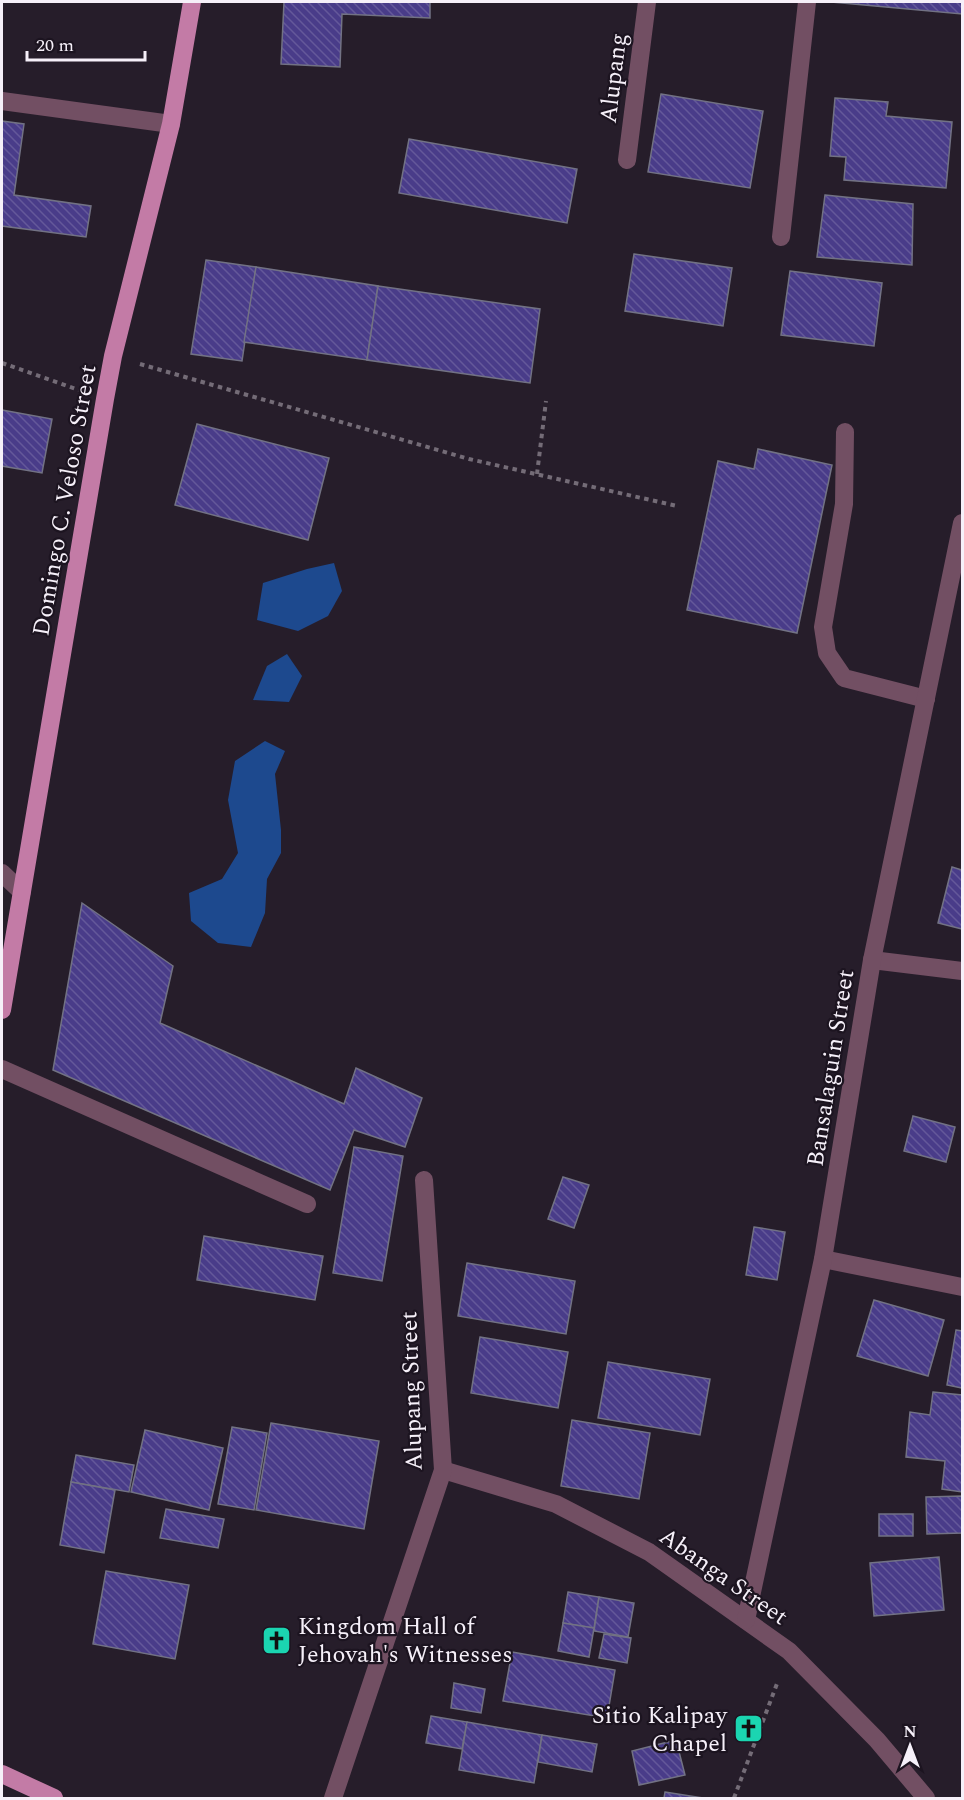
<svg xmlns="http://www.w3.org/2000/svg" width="964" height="1800" font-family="Spectral,serif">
	<defs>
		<pattern id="building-back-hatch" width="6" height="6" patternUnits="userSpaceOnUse" patternTransform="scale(1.5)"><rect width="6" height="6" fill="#493c89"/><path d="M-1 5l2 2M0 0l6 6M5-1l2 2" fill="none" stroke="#64589a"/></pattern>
	</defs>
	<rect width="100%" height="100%" fill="#261d2a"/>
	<g fill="#1d498e">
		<polygon points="334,563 342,591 328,616 298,631 257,620 263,583 307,569"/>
		<polygon points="287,654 302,676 289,702 253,700 267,666"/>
		<polygon points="265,741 285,751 275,774 281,830 281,853 267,879 265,913 251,947 218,943 191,921 189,893 222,879 238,853 228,800 235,761"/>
	</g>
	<g fill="url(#building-back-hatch)" stroke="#727284" stroke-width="1.5">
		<polygon points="284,2 430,2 430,18 342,14 340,67 281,64"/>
		<polygon points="831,2 962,2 962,14"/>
		<polygon points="661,94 763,111 750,188 648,172"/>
		<polygon points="835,98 888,102 886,116 952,122 946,188 844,180 846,157 830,156"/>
		<polygon points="2,121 24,124 14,195 91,206 86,237 2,226"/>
		<polygon points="409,139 577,169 567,223 399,193"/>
		<polygon points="825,195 913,204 912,265 817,257"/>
		<polygon points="634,254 732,268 723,326 625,311"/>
		<polygon points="206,260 256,267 242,361 191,354"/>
		<polygon points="256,267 378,286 367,360 244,342"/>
		<polygon points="790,271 882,283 874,346 781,335"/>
		<polygon points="378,286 540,309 530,383 367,360"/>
		<polygon points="2,410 52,419 42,473 2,466"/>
		<polygon points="197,424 329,458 308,540 175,505"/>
		<polygon points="758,449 832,465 797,633 687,610 718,461 754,469"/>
		<polygon points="952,867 962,870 962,929 938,923"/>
		<polygon points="82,903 173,966 160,1023 344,1104 356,1068 422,1098 405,1147 354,1130 330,1190 53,1070"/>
		<polygon points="913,1116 955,1127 946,1162 904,1151"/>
		<polygon points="354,1147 403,1156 382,1281 333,1273"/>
		<polygon points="563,1177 589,1185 574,1228 548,1219"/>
		<polygon points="754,1227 785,1232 777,1280 746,1275"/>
		<polygon points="204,1236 323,1256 315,1300 197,1280"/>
		<polygon points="467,1263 575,1281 566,1334 458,1316"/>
		<polygon points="874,1300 944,1320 928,1376 857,1356"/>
		<polygon points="956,1330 962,1331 962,1388 947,1385"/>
		<polygon points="480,1337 568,1352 558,1408 471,1393"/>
		<polygon points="608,1362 710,1379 700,1435 598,1418"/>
		<polygon points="933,1392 962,1395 962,1492 942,1489 945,1461 906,1457 910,1412 930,1415"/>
		<polygon points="572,1420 650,1433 639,1499 561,1486"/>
		<polygon points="271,1423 379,1441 364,1529 256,1510"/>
		<polygon points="232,1427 267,1433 254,1510 218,1504"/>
		<polygon points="145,1430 223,1448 209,1510 131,1492"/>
		<polygon points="76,1455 134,1465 129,1492 71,1482"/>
		<polygon points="71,1482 115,1490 104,1553 60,1545"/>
		<polygon points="962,1496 962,1533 927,1534 926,1497"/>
		<polygon points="166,1509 224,1519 218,1548 160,1538"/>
		<rect x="879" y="1514" width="34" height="22"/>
		<polygon points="939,1557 944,1610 874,1616 870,1563"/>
		<polygon points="106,1571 189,1585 175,1659 93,1644"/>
		<polygon points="568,1592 599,1597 594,1628 563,1623"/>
		<polygon points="599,1597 634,1603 628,1637 594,1631"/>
		<polygon points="563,1623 594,1628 589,1657 558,1651"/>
		<polygon points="604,1634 631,1638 627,1663 599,1658"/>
		<polygon points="512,1652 615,1670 607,1718 503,1701"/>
		<polygon points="454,1683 485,1689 481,1713 451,1708"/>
		<polygon points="431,1716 467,1722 462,1749 426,1743"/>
		<polygon points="467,1722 542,1735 534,1783 459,1770"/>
		<polygon points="542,1735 597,1744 592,1772 538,1762"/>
		<polygon points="676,1740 685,1775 639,1785 632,1751"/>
		<polygon points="665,1792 703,1798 664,1798"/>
	</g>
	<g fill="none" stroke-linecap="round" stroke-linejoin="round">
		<g stroke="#746c77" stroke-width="4" stroke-dasharray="4.5 4.5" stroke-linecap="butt">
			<polyline points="2,363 79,390"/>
			<polyline points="140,364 469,459 677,506"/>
			<polyline points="537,474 546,401"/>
			<polyline points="734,1798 778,1681"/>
		</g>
		<g stroke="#724f63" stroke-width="18">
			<polyline points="2,101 171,124"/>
			<polyline points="627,160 647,2"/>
			<polyline points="781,237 807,2"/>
			<polyline points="845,432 844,504 823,627 827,653 844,678 926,699"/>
			<polyline points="2,873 22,892"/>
			<polyline points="872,960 962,971"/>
			<polyline points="2,1069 307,1204"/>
			<polyline points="823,1259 962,1287"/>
			<polyline points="443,1470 556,1504 649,1552 789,1651 877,1740 926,1798"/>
			<polyline points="746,1620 823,1259 872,960 962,523"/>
			<polyline points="333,1798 443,1470 424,1180"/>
		</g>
		<g stroke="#c37ba6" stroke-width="18">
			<polyline points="2,1010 105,399 113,356 171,124 192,2"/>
			<polyline points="2,1774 54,1798"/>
		</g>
	</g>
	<defs>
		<symbol id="church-square" viewBox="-11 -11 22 22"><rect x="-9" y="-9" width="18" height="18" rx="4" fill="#1bd5b1" stroke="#1c1420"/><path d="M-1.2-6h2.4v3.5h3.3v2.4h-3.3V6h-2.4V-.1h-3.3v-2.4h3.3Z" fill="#111"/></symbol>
	</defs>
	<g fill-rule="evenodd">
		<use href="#church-square" x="260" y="1624" width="33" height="33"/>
		<use href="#church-square" x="732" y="1712" width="33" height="33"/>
	</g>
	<g text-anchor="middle" stroke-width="4.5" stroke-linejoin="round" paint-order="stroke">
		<g font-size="24" fill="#f6f0f9" stroke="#1c1420">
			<text transform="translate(613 78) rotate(-83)" y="8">Alupang</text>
			<text transform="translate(64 500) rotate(-80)" y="8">Domingo C. Veloso Street</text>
			<text transform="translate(830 1068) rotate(-81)" y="8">Bansalaguin Street</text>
			<text transform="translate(411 1391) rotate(-92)" y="8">Alupang Street</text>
			<text transform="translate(724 1576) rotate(35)" y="8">Abanga Street</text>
		</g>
		<g font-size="24" fill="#f6f0f9" stroke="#1c1420" text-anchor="start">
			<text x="298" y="1634">Kingdom Hall of<tspan x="298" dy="28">Jehovah's Witnesses</tspan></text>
			<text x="727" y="1723" text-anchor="end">Sitio Kalipay<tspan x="727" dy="28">Chapel</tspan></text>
		</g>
	</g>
	<rect width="964" height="1800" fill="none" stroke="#f6f0f9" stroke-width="6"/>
	<g transform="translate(910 1746)" stroke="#1c1420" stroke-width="4.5" paint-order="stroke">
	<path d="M0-4.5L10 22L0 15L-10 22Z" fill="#f6f0f9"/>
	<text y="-9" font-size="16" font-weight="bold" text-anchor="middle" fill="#f6f0f9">N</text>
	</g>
	<path d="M27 51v9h118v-9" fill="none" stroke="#f6f0f9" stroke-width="3"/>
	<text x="36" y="51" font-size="18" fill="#f6f0f9" stroke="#1c1420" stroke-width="4.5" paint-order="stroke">20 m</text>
</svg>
